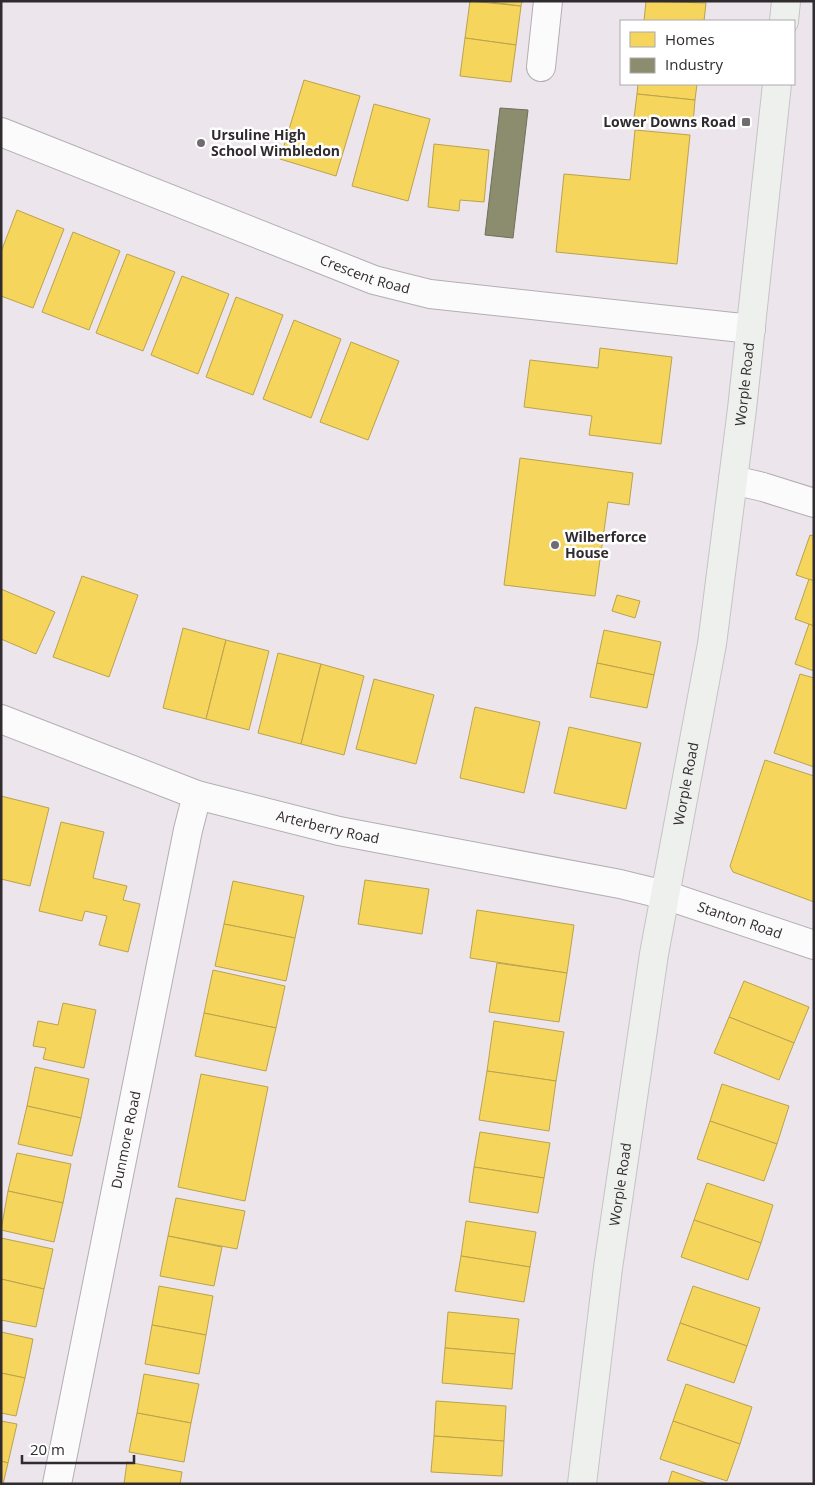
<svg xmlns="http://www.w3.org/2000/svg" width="815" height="1485" font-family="'Open Sans',sans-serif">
	<rect width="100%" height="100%" fill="#ece5eb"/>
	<g fill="#f6d55c" stroke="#bba24e">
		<polygon points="470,1 521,6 516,45 465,38"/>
		<polygon points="483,1 522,1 521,6"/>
		<polygon points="646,1 706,3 704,21 644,21"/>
		<polygon points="465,38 516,45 511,82 460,76"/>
		<polygon points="304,80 360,96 336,176 280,159"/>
		<polygon points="638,84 697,84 695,100 637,94"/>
		<polygon points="637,94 695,100 693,124 634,118"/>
		<polygon points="374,104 430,119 408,201 352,186"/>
		<polygon points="635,130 690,135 677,264 556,252 564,174 630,180"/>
		<polygon points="434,144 489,150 484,202 460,200 459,211 428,207"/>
		<polygon points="17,210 64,229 33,308 1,296 1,252"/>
		<polygon points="73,232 120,251 89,330 42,312"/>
		<polygon points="127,254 175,272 143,351 96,333"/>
		<polygon points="182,276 229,294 198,374 151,355"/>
		<polygon points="236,297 283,315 253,395 206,377"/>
		<polygon points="294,320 341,339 311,418 263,399"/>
		<polygon points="351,342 399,361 368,440 320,422"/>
		<polygon points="600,348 672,357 661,444 589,435 592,416 524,407 530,360 598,368"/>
		<polygon points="520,458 633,473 629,505 608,502 595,596 504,585"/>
		<polygon points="810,535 814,536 814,581 796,575"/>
		<polygon points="82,576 138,595 109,677 53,657"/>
		<polygon points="809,579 814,581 814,626 795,619"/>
		<polygon points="1,589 55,612 36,654 1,639"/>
		<polygon points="617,595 640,601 635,618 612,611"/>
		<polygon points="809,624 814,626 814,671 795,664"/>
		<polygon points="183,628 226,640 206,719 163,708"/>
		<polygon points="604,630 661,642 654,675 597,663"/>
		<polygon points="226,640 269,651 249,730 206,719"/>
		<polygon points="278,653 321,664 301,744 258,733"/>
		<polygon points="597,663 654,675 647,708 590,697"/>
		<polygon points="321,664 364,676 344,755 301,744"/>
		<polygon points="800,674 814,678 814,767 774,753"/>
		<polygon points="374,679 434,695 416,764 356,749"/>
		<polygon points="475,707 540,722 524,793 460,778"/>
		<polygon points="569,727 641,743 626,809 554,793"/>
		<polygon points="765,760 814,776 814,902 733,872 730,866"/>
		<polygon points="1,796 49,808 30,886 1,879"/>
		<polygon points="61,822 104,832 93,878 127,886 123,900 140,904 128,952 99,945 107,916 85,911 82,921 39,911"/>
		<polygon points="365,880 429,889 422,934 358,924"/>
		<polygon points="233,881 304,896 295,938 224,924"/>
		<polygon points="477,910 574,925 567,973 470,958"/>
		<polygon points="224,924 295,938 286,981 215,966"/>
		<polygon points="497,963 567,973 559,1022 489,1012"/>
		<polygon points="213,970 285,986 276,1028 204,1013"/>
		<polygon points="744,981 809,1007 794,1043 729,1017"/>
		<polygon points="63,1003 96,1010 84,1068 43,1059 46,1048 33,1046 38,1021 58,1025"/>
		<polygon points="204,1013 276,1028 266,1071 195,1056"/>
		<polygon points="729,1017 794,1043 779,1080 714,1053"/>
		<polygon points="494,1021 564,1032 556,1081 487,1071"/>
		<polygon points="35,1067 89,1079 81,1118 27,1106"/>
		<polygon points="487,1071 556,1081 549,1131 479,1120"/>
		<polygon points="201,1074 268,1087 245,1201 178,1187"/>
		<polygon points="722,1084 789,1106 777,1144 710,1121"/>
		<polygon points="27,1106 81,1118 72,1156 18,1144"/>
		<polygon points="710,1121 777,1144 764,1181 697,1159"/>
		<polygon points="480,1132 550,1143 544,1178 474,1167"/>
		<polygon points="17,1153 71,1164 63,1203 8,1191"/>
		<polygon points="474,1167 544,1178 538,1213 469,1202"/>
		<polygon points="707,1183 773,1205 761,1243 694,1220"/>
		<polygon points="8,1191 63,1203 54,1242 1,1230"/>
		<polygon points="176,1198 245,1211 237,1249 168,1236"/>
		<polygon points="694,1220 761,1243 748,1280 681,1257"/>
		<polygon points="466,1221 536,1232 530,1267 461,1256"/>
		<polygon points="168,1236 222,1247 214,1286 160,1276"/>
		<polygon points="1,1238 53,1249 44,1289 1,1279"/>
		<polygon points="461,1256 530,1267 524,1302 455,1291"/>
		<polygon points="1,1279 44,1289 36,1327 1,1320"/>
		<polygon points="159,1286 213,1296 206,1335 152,1325"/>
		<polygon points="693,1286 760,1308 747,1346 680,1323"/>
		<polygon points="448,1312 519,1319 515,1354 445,1348"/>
		<polygon points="680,1323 747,1346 734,1383 667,1360"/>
		<polygon points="152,1325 206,1335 199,1374 145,1364"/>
		<polygon points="1,1332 33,1339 25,1378 1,1373"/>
		<polygon points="445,1348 515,1354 512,1389 442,1383"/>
		<polygon points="1,1373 25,1378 16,1416 1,1413"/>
		<polygon points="144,1374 199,1384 191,1423 137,1413"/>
		<polygon points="686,1384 752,1407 740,1444 673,1421"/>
		<polygon points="436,1401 506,1406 504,1441 434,1436"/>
		<polygon points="137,1413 191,1423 184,1462 129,1452"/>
		<polygon points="1,1421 17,1424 8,1463 1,1461"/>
		<polygon points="673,1421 740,1444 727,1481 660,1459"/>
		<polygon points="434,1436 504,1441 502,1476 431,1472"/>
		<polygon points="1,1461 8,1463 3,1484 1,1484"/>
		<polygon points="127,1462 182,1472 180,1484 124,1484"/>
		<polygon points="672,1471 709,1484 668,1484"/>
	</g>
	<polygon fill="#8c8c6e" stroke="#706f5b" points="500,108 528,110 513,238 485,235"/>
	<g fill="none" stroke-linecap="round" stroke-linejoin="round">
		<defs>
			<g id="minor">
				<polyline points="541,67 548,1"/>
				<path id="s1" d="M 1,132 L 374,280 L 430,294 L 751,329"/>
				<polyline points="733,480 763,487 814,503"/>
				<path id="s2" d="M 1,719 L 197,795 L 339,831 L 620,884 L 665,895 L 814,945"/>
				<path id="s3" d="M 57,1484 L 188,830 L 197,795"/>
			</g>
			<g id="major">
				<polyline points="784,21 786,1"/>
				<path id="s4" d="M 582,1484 L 608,1268 L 654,954 L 712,644 L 742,409 L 777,84"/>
			</g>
		</defs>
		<use href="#minor" stroke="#b3aeb2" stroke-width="30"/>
		<use href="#major" stroke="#c6c3c6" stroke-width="30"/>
		<use href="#minor" stroke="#fcfbfc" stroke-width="28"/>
		<use href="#major" stroke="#eef0ee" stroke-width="28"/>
	</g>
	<g fill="#726c71" stroke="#fff" stroke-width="2">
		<rect x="741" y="117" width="10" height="10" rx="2.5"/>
		<circle cx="201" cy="143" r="5"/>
		<circle cx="555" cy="545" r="5"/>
	</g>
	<g text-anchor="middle" stroke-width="5" stroke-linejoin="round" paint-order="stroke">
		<g font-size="14" font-weight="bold" fill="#302b2f" stroke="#fff" text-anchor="start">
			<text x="736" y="127" text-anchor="end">Lower Downs Road</text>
			<text x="211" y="140">Ursuline High<tspan x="211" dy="16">School Wimbledon</tspan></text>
			<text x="565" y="542">Wilberforce<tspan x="565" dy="16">House</tspan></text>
		</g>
		<g font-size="14" fill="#302b2f" stroke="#fff">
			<text dy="5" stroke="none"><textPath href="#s1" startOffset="391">Crescent Road</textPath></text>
			<text dy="5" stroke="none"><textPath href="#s4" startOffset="1112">Worple Road</textPath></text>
			<text dy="5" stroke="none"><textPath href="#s4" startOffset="708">Worple Road</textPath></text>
			<text dy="5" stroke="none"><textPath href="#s2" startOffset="345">Arterberry Road</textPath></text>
			<text dy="5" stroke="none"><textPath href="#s2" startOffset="768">Stanton Road</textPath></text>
			<text dy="5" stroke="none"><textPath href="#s3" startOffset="351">Dunmore Road</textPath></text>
			<text dy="5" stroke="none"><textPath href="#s4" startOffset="302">Worple Road</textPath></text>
		</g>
	</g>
	<rect width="815" height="1485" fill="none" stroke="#302b2f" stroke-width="5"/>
	<rect x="620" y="20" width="175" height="65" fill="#ffffff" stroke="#acaaac"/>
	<rect x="630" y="32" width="25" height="15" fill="#f6d55c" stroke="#acaaac"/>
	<text x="665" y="45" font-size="15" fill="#302b2f">Homes</text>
	<rect x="630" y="58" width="25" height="15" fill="#8c8c6e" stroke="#acaaac"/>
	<text x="665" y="70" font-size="15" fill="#302b2f">Industry</text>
	<path d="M22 1455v8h112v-8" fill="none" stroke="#302b2f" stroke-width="2.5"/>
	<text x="30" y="1455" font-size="15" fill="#302b2f" stroke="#ffffff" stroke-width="4" paint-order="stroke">20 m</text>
</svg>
